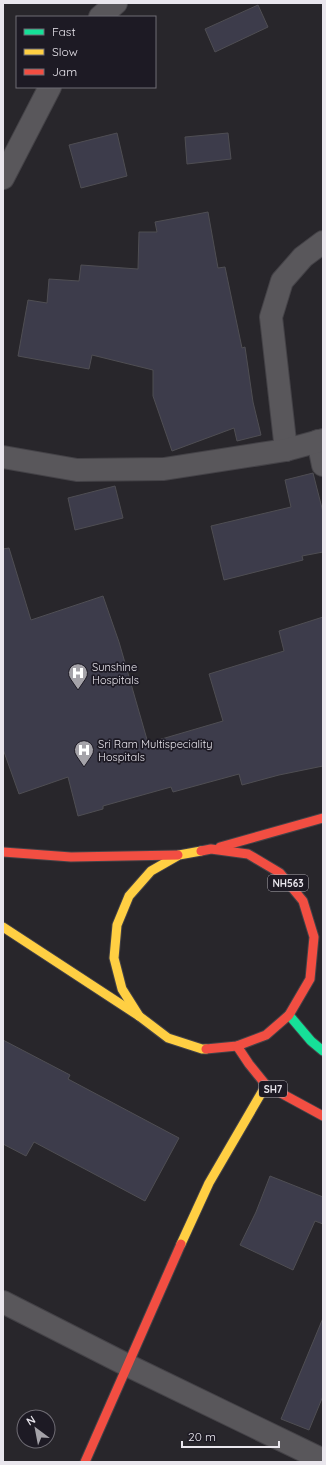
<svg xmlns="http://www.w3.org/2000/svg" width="326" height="1465" font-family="Quicksand,sans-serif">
	<rect width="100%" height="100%" fill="#28262b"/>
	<g fill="#3d3c4b" stroke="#4f4e53">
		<polygon points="258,5 268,27 215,52 205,29"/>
		<polygon points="117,133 127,176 81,188 69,145"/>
		<polygon points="228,133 231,159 187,164 185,137"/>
		<polygon points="208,212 218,268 225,267 242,348 245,347 253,402 261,435 237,441 234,428 172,451 153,396 153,370 92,355 89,369 18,356 28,300 47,303 49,279 79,281 81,265 138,269 139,232 157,232 155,222"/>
		<polygon points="313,473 323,512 323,552 302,556 303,560 224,580 211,526 291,507 285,480"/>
		<polygon points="115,486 123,518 75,530 68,498"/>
		<polygon points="9,548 31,620 103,596 119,642 148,743 223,721 209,674 284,651 279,631 323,617 323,766 279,775 242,785 239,774 173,792 171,787 103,806 103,809 78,816 68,777 19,794 3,749 3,549"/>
		<polygon points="3,1040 70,1075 68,1079 179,1138 145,1201 34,1142 26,1156 3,1144"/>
		<polygon points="270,1176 323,1197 323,1224 315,1221 293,1270 240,1245 256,1212"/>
		<polygon points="323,1318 323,1396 309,1430 281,1419"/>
	</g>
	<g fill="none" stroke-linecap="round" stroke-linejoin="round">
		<defs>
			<g id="street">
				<polyline points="100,17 116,3"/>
				<polyline points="3,178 50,87"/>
				<polyline points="318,441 323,465"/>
				<polyline points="286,450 271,317 282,281 303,257 323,242"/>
				<polyline points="3,457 77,470 164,469 286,450 323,440"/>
				<polyline points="3,1302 127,1365 323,1460"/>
			</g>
			<polyline id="fast" points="289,1015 311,1041 323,1051"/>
			<g id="slow">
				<polyline points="3,927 139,1016 168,1038 202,1049 206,1049"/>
				<polyline points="139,1016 122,989 114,958 117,925 129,896 151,871 179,855 201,851"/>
				<polyline points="181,1244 209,1183 266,1085"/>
			</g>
			<g id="jam">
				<polyline points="220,847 323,818"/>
				<polyline points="201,851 211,849 248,854 280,873 303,901 314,937 310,979 289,1015 266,1035 237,1046 206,1049"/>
				<polyline points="3,852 71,857 178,855"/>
				<polyline points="237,1046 249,1064 266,1085 323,1116"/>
				<polyline points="85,1462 181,1244"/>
			</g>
		</defs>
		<use href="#street" stroke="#444247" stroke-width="24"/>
		<use href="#fast" stroke="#444247" stroke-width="11"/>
		<use href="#slow" stroke="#444247" stroke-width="11"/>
		<use href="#jam" stroke="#444247" stroke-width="11"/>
		<use href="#street" stroke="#59575b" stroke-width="22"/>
		<use href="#fast" stroke="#16e098" stroke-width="9"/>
		<use href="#slow" stroke="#ffcf43" stroke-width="9"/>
		<use href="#jam" stroke="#f24e42" stroke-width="9"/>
	</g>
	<defs>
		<symbol id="hospital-pin" viewBox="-11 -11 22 30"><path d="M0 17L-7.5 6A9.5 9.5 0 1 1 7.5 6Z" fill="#a5a3a9" stroke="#1d1a24"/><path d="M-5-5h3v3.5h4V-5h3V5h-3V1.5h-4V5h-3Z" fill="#fff"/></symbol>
	</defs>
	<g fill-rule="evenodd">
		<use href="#hospital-pin" x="67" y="662" width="22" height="30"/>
		<use href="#hospital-pin" x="73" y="739" width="22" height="30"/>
	</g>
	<g text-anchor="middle" stroke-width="3.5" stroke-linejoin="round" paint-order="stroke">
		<g fill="#1d1a24" stroke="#aca9b1" stroke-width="1">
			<rect x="268" y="875" width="40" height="16" rx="3"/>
			<rect x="259" y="1081" width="28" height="16" rx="3"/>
		</g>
		<g font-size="10" font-weight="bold" fill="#e9e6ed">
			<text x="288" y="887">NH563</text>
			<text x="273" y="1093">SH7</text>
		</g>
		<g font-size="11" fill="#e9e6ed" stroke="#1d1a24" text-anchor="start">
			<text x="92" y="671">Sunshine<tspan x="92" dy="13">Hospitals</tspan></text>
			<text x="98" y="748">Sri Ram Multispeciality<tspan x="98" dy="13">Hospitals</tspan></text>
		</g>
	</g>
	<rect width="326" height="1465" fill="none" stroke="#e9e6ed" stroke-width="8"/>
	<rect x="16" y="16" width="140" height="72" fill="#1d1a24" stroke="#6f6c74"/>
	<rect x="24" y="29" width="20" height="6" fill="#16e098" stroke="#6f6c74"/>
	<text x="52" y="36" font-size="12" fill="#e9e6ed">Fast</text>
	<rect x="24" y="49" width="20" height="6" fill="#ffcf43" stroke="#6f6c74"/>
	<text x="52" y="56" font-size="12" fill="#e9e6ed">Slow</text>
	<rect x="24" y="69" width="20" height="6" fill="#f24e42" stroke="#6f6c74"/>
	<text x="52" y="76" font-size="12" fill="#e9e6ed">Jam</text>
	<g transform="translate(36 1429) rotate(328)"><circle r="19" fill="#1d1a24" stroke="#6f6c74"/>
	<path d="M0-3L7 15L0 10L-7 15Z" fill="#a5a3a9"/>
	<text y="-6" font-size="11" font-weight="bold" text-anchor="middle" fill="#e9e6ed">N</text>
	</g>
	<path d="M182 1441v6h97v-6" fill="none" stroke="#e9e6ed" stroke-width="2"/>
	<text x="188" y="1441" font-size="12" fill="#e9e6ed" stroke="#1d1a24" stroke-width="3" paint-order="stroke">20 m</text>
</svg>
